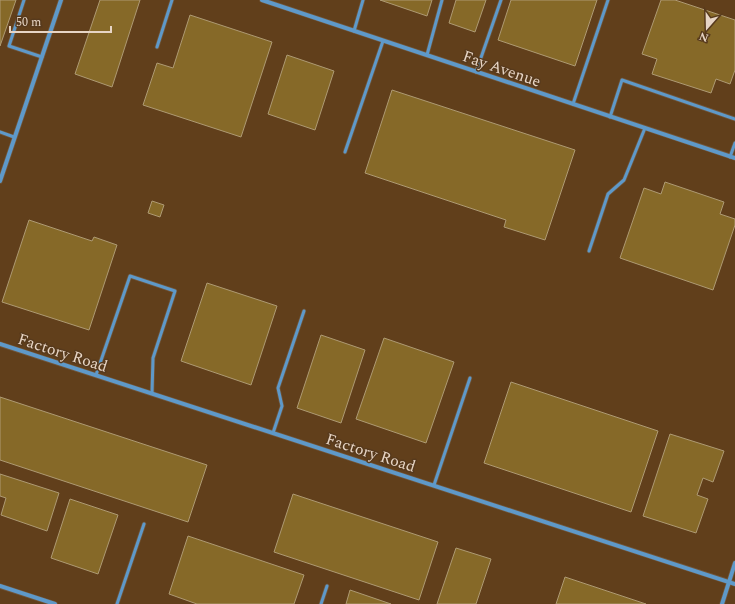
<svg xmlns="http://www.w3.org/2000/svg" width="735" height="604" font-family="Spectral,serif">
	<rect width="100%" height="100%" fill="#573a1d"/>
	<rect fill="#613f1b" x="0" y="0" width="735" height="604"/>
	<g fill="#866928" stroke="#ae9a73">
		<polygon points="0,0 16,0 0,46"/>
		<polygon points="100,0 140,0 112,87 75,74"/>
		<polygon points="380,0 432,0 427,16"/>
		<polygon points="456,0 486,0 475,32 449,23"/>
		<polygon points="511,0 597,0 575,66 498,40"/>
		<polygon points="661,0 675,0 735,20 735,70 730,84 716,79 711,93 652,74 657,59 642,54"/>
		<polygon points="190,15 272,42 241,137 143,105 157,63 173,68"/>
		<polygon points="287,55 334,71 315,130 268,114"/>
		<polygon points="392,90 575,150 545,240 504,227 506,220 365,173"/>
		<polygon points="665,182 724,202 720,214 735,219 735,225 713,290 620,258 644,188 661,194"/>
		<polygon points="152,201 164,205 160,217 148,213"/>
		<polygon points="29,220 92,241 94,237 117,245 89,330 2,302"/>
		<polygon points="207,283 277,306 251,385 181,361"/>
		<polygon points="321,335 365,350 341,423 297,408"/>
		<polygon points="384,338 454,362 426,443 356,419"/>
		<polygon points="511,382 658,431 631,512 484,463"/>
		<polygon points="0,397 207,465 188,522 0,460"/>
		<polygon points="670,434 724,451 713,482 703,478 697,495 708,499 696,533 643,516"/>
		<polygon points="0,474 59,493 47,531 1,515 6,498 0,496"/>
		<polygon points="293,494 438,542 419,600 274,552"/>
		<polygon points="70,499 118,515 98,574 51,558"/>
		<polygon points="188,536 304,575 294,604 197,604 169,594"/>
		<polygon points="456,548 491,559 476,604 437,604"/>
		<polygon points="565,577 646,604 556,604"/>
		<polygon points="350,590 391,604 346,604"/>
	</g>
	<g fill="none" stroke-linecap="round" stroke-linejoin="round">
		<defs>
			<g id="service">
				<polyline points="24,0 9,46 42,57"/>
				<polyline points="354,31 363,0"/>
				<polyline points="157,47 172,0"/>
				<polyline points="427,55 442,0"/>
				<polyline points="476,72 501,0"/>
				<polyline points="573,104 608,0"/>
				<polyline points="610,117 622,80 735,119"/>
				<polyline points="0,132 14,137"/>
				<polyline points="345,152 383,41"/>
				<polyline points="730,157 735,143"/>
				<polyline points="589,251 608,194 624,180 645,128"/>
				<polyline points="96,375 130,276 175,291 153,358 152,393"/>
				<polyline points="273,433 282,406 278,388 304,311"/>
				<polyline points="434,485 470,378"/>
				<polyline points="117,604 144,524"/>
				<polyline points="321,604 327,586"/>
			</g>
			<g id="minor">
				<polyline points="262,0 735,158"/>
				<polyline points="0,181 61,0"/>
				<polyline points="0,344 735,584"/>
				<polyline points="0,586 55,604"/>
				<polyline points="722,604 735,563"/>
			</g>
		</defs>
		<use href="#service" stroke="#71563b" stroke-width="4.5"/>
		<use href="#minor" stroke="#71563b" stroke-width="5.5"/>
		<use href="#service" stroke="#5e99c9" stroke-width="3"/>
		<use href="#minor" stroke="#5e99c9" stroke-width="4"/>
	</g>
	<g text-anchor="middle" stroke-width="3" stroke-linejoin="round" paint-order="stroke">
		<g font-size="16" fill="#e7d5c5" stroke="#573a1d">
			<text transform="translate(502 68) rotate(19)" y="6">Fay Avenue</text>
			<text transform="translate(63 352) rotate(18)" y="6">Factory Road</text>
			<text transform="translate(371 452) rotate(18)" y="6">Factory Road</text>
		</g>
	</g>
	<g transform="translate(707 28) rotate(200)" stroke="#573a1d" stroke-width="3" paint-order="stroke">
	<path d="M0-3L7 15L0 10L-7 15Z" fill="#e7d5c5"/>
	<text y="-6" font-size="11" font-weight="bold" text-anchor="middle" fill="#e7d5c5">N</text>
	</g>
	<path d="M10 26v6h101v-6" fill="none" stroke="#e7d5c5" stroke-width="2"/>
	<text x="16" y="26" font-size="12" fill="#e7d5c5" stroke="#573a1d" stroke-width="3" paint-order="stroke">50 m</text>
</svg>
